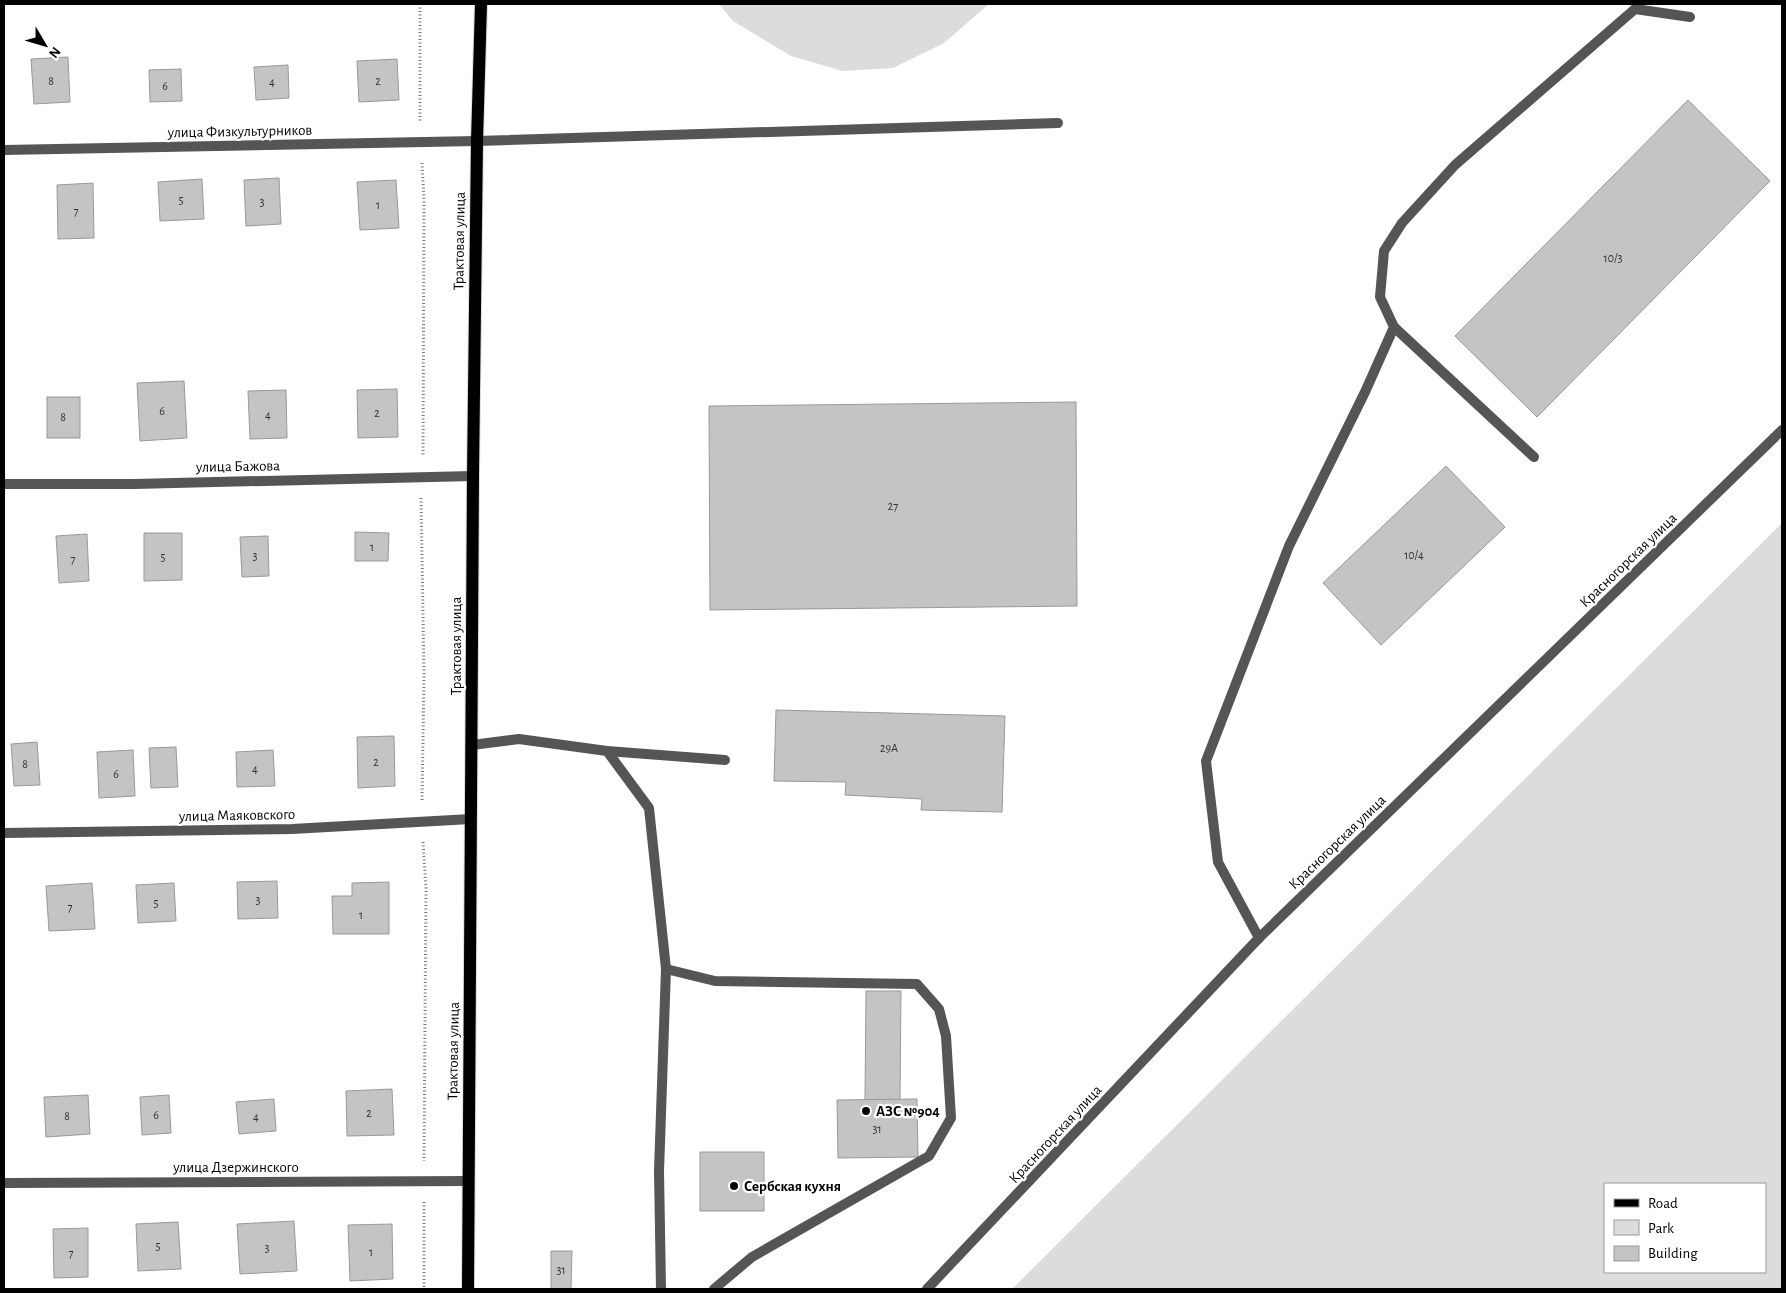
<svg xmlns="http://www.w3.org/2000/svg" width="1786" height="1293" font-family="'Alegreya Sans',sans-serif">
	<rect width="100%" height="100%" fill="#fff"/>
	<g fill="#dcdcdc" fill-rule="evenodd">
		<polygon points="719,4 989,4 944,43 893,68 843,71 791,56 733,21"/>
		<path d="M 1782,523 L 1782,1289 L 1012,1289 ZM 1605,1184 L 1765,1184 L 1765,1272 L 1605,1272 Z"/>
	</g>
	<g fill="#c4c4c4" stroke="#999">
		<polygon points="68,57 70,102 34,104 31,59"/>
		<polygon points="397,59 399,100 359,102 357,61"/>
		<polygon points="288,65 289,98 256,100 254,67"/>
		<polygon points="181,69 182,101 150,102 149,70"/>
		<polygon points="1688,100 1770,181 1537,417 1455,336"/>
		<polygon points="279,178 281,224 246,226 244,180"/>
		<polygon points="202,179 204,219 160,221 158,182"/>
		<polygon points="396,180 399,228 360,230 357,182"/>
		<polygon points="93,183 94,238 58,239 57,185"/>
		<polygon points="184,381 187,438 140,441 137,383"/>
		<polygon points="397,389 398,437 358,438 357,390"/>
		<polygon points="286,390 287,438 250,439 248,391"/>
		<rect x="47" y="397" width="33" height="41"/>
		<polygon points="1076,402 1077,606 710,610 709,406"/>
		<polygon points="1446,466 1505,527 1381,645 1323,583"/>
		<polygon points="355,532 389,533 388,561 355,561"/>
		<polygon points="144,533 182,533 182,580 144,581"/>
		<polygon points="87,534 89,581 59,583 56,536"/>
		<polygon points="268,536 269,576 242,577 240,537"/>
		<polygon points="776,710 1005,716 1002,812 921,810 922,799 845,795 846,782 774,781"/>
		<polygon points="394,736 395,786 358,788 357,737"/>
		<polygon points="37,742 40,785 14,786 11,744"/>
		<polygon points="176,747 178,787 151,788 149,748"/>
		<polygon points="133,750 135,796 99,798 97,752"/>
		<polygon points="273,750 275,786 237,787 236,752"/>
		<polygon points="277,881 278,918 238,919 237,882"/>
		<polygon points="389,882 389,934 333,934 332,896 352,896 352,883"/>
		<polygon points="92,883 95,929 49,931 46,886"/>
		<polygon points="174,883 176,921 138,923 136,885"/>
		<polygon points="866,991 901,991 900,1100 865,1100"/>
		<polygon points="392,1089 394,1135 347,1136 346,1091"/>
		<polygon points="88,1095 90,1134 46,1137 44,1097"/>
		<polygon points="169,1095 171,1133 142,1135 140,1097"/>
		<polygon points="274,1099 276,1131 239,1134 236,1102"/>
		<polygon points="917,1099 918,1157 838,1158 837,1100"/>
		<rect x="700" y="1152" width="64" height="59"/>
		<polygon points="294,1221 297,1271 240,1274 237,1224"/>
		<polygon points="178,1222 181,1269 138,1271 136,1224"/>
		<polygon points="392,1224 393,1279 350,1281 348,1225"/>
		<polygon points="88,1228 88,1277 54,1278 53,1229"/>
		<polygon points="551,1251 572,1251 571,1289 551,1289"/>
	</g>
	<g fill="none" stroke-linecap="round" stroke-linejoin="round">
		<defs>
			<polyline id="primary" points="468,1289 473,476 477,141 481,4"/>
		</defs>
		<use href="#primary" stroke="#dbdbdb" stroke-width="14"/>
		<g stroke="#777" stroke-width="3" stroke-dasharray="1 2.5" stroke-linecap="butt">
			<polyline points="420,4 420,122"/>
			<polyline points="422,163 424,199 423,457"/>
			<polyline points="421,498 424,675 422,801"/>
			<polyline points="423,842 426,888 424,1161"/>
			<polyline points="424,1202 424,1289"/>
		</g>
		<g stroke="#555" stroke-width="10">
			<polyline points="477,141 1058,123"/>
			<polyline points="1394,327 1534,457"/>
			<polyline points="472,745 519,739 607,751 649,808 666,969 659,1171 661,1289"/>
			<polyline points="607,751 725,760"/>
			<polyline points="1259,938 1218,862 1206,761 1289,546 1365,392 1394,327 1380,297 1384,251 1402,223 1455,165 1635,9 1690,17"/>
			<polyline points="666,969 715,981 917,984 939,1009 946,1036 951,1118 929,1156 752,1257 714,1289"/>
		</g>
		<g stroke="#555" stroke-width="10">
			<polyline points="4,150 477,141"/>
			<polyline points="4,484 134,484 473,476"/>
			<polyline points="4,833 292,829 471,819"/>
			<polyline points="4,1183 468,1181"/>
		</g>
		<polyline stroke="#555" stroke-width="10" points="927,1289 1259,938 1782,430"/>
		<use href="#primary" stroke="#000" stroke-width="12"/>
	</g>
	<g fill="#000" stroke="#fff" stroke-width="2">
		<circle cx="866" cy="1111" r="5"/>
		<circle cx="734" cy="1186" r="5"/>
	</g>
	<g text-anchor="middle" stroke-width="4.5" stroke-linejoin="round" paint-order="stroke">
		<g font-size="12" fill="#313131">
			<text x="51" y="85">8</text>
			<text x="378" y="85">2</text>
			<text x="272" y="86">4</text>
			<text x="165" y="90">6</text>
			<text x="181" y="204">5</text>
			<text x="262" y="206">3</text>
			<text x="378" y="209">1</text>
			<text x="76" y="215">7</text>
			<text x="1613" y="262">10/3</text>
			<text x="162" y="415">6</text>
			<text x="377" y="417">2</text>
			<text x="268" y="419">4</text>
			<text x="63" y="421">8</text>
			<text x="893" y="510">27</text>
			<text x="372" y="551">1</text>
			<text x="1414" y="559">10/4</text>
			<text x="255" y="560">3</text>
			<text x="163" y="561">5</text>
			<text x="73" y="563">7</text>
			<text x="889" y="752">29А</text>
			<text x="376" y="766">2</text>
			<text x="25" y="768">8</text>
			<text x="255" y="773">4</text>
			<text x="116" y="778">6</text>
			<text x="258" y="904">3</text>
			<text x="156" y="907">5</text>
			<text x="70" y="911">7</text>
			<text x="361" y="919">1</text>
			<text x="369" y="1117">2</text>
			<text x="156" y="1119">6</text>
			<text x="67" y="1120">8</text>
			<text x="256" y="1121">4</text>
			<text x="877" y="1133">31</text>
			<text x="158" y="1250">5</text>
			<text x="267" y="1252">3</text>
			<text x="371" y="1256">1</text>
			<text x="71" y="1257">7</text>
			<text x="561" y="1274">31</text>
		</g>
		<g font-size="15" fill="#000" stroke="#fff">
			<text transform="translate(240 131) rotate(-1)" y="5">улица Физкультурников</text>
			<text transform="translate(459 241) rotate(-89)" y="5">Трактовая улица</text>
			<text transform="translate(238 466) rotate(-1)" y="5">улица Бажова</text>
			<text transform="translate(1628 560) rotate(-44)" y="5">Красногорская улица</text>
			<text transform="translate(456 646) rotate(-90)" y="5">Трактовая улица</text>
			<text transform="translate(237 815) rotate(-1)" y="5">улица Маяковского</text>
			<text transform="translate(1337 842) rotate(-44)" y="5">Красногорская улица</text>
			<text transform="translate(453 1051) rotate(-89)" y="5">Трактовая улица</text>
			<text transform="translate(1055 1134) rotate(-47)" y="5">Красногорская улица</text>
			<text x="236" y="1172">улица Дзержинского</text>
		</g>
		<g font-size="15" font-weight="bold" fill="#000" stroke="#fff" text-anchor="start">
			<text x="876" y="1116">АЗС №904</text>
			<text x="744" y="1191">Сербская кухня</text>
		</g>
	</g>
	<rect width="1786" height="1293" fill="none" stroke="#000000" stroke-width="10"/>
	<rect x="1604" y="1183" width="162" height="90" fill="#ffffff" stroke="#999999"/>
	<rect x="1614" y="1199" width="25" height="8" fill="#000000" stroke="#999999"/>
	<text x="1648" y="1208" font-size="15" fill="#000000">Road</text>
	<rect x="1614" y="1220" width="25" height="15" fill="#dcdcdc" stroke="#999999"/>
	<text x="1648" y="1233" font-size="15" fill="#000000">Park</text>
	<rect x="1614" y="1246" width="25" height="15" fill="#c4c4c4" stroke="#999999"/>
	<text x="1648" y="1258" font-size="15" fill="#000000">Building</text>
	<g transform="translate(45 45) rotate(128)" stroke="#ffffff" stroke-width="4" paint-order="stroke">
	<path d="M0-4L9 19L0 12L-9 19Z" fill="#000000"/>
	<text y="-8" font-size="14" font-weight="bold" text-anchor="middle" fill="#000000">N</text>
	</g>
</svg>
